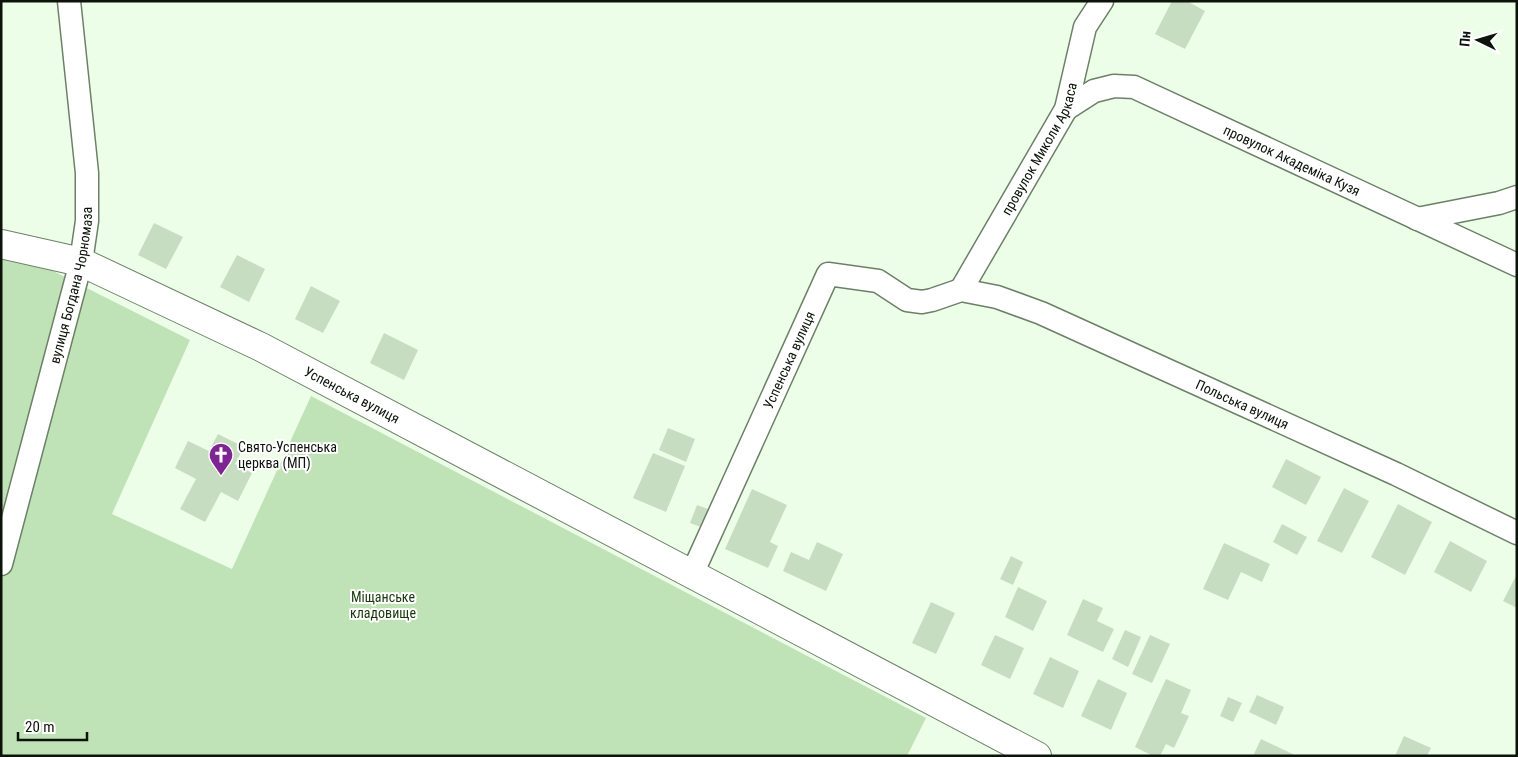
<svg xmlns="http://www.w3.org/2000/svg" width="1518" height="757" font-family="'Roboto Condensed',sans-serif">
	<rect width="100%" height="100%" fill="#ecfee7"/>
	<polygon fill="#bfe3b6" points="1,256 49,269 190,340 112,514 232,569 311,396 926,718 907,756 1,756"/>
	<g fill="#c7ddc2">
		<polygon points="1172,1 1187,1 1205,11 1185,49 1155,34"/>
		<polygon points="154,223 183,237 166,269 138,255"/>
		<polygon points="237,255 265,269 249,302 220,287"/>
		<polygon points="311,286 340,301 323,333 295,319"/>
		<polygon points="384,333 418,350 404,380 370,363"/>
		<polygon points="668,428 695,439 686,462 659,450"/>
		<polygon points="218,434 244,447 235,464 252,473 238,501 221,492 205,522 180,509 196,479 175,468 188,441 209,451"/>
		<polygon points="653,453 685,466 666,512 633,498"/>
		<polygon points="1286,459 1321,477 1306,505 1272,487"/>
		<polygon points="1344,488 1369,501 1342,553 1317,541"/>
		<polygon points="752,489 787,505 770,542 778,546 768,568 725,549"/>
		<polygon points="1398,504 1432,522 1405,575 1371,557"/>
		<polygon points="697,505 716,512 709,530 690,523"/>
		<polygon points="1282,524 1307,537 1297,555 1273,542"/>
		<polygon points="1450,541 1487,561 1471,592 1434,572"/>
		<polygon points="817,542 843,554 826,591 783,571 791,552 809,560"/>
		<polygon points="1224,543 1270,564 1262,582 1241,572 1228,600 1203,589"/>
		<polygon points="1011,556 1023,562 1013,585 1000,579"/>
		<polygon points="1517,574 1517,608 1503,601"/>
		<polygon points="1018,587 1047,601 1033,631 1005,617"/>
		<polygon points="1083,599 1103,608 1097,621 1114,629 1103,652 1067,635"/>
		<polygon points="931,602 955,613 936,654 912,643"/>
		<polygon points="1125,630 1141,637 1128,667 1112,659"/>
		<polygon points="995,635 1024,648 1010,679 981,665"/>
		<polygon points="1150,635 1170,644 1152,683 1132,674"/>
		<polygon points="1050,657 1079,671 1063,708 1033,694"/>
		<polygon points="1098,679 1127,693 1111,730 1081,716"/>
		<polygon points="1166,679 1191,690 1181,713 1189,716 1174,748 1166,744 1160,756 1153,756 1135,747"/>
		<polygon points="1257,695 1284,707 1276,725 1249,712"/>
		<polygon points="1228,697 1242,703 1233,722 1220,716"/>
		<polygon points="1404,736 1431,748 1427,756 1395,756"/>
		<polygon points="1261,739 1297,756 1253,756"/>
	</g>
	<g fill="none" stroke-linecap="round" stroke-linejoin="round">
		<defs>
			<g id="minor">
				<path id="s1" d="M 1066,109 L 1094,91 L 1114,86 L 1134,87 L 1517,265"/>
				<polyline points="1417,219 1499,203 1517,197"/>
				<path id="s2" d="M 961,290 L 1066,109 L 1085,27 L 1102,1"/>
				<path id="s3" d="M 1,564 L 81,262 L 87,221 L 87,173 L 69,1"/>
				<path id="s4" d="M 692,574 L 828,274 L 878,281 L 907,300 L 922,302 L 932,300 L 961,290 L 997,297 L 1041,313 L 1396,474 L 1517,533"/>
			</g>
			<g id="tertiary">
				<path id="s5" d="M 1,244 L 81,262 L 261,347 L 1037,756"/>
			</g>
		</defs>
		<use href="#minor" stroke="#6c8067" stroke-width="25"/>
		<use href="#tertiary" stroke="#6c8067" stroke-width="30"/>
		<use href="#minor" stroke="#fff" stroke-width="22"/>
		<use href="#tertiary" stroke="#fff" stroke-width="28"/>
	</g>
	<defs>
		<symbol id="church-pin" viewBox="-11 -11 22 30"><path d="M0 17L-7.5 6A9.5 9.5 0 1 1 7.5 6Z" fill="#7e2593" stroke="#fff"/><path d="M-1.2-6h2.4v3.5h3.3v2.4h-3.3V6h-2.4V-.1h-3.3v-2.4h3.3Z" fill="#fff"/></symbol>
	</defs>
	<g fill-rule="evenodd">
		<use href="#church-pin" x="207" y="441" width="28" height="38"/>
	</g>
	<g text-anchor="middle" stroke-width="4" stroke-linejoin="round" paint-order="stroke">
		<g font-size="14" fill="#0c130a" stroke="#fff">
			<text dy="5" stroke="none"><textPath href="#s2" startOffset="162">провулок Миколи Аркаса</textPath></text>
			<text dy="5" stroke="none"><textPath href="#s1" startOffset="248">провулок Академіка Кузя</textPath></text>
			<text dy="5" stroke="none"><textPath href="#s3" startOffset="288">вулиця Богдана Чорномаза</textPath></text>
			<text dy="5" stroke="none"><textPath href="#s4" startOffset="235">Успенська вулиця</textPath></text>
			<text dy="5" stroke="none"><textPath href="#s5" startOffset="384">Успенська вулиця</textPath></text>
			<text dy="5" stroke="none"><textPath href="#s4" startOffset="775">Польська вулиця</textPath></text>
		</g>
		<g font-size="14" fill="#0c130a" stroke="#fff" text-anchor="start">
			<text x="238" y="452">Свято-Успенська<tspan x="238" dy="16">церква (МП)</tspan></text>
		</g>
		<g font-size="14" fill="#16390b" stroke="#fff">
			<text x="383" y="602">Міщанське<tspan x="383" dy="16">кладовище</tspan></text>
		</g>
	</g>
	<rect width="1518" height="757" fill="none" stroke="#0c130a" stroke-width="5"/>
	<g transform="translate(1478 40) rotate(275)" stroke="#ffffff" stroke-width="4" paint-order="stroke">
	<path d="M0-4L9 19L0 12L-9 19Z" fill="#0c130a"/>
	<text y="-8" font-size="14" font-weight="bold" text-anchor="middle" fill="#0c130a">Пн</text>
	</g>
	<path d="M18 732v8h69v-8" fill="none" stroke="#0c130a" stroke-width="2.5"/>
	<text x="25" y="732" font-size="15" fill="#0c130a" stroke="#ffffff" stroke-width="4" paint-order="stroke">20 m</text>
</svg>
